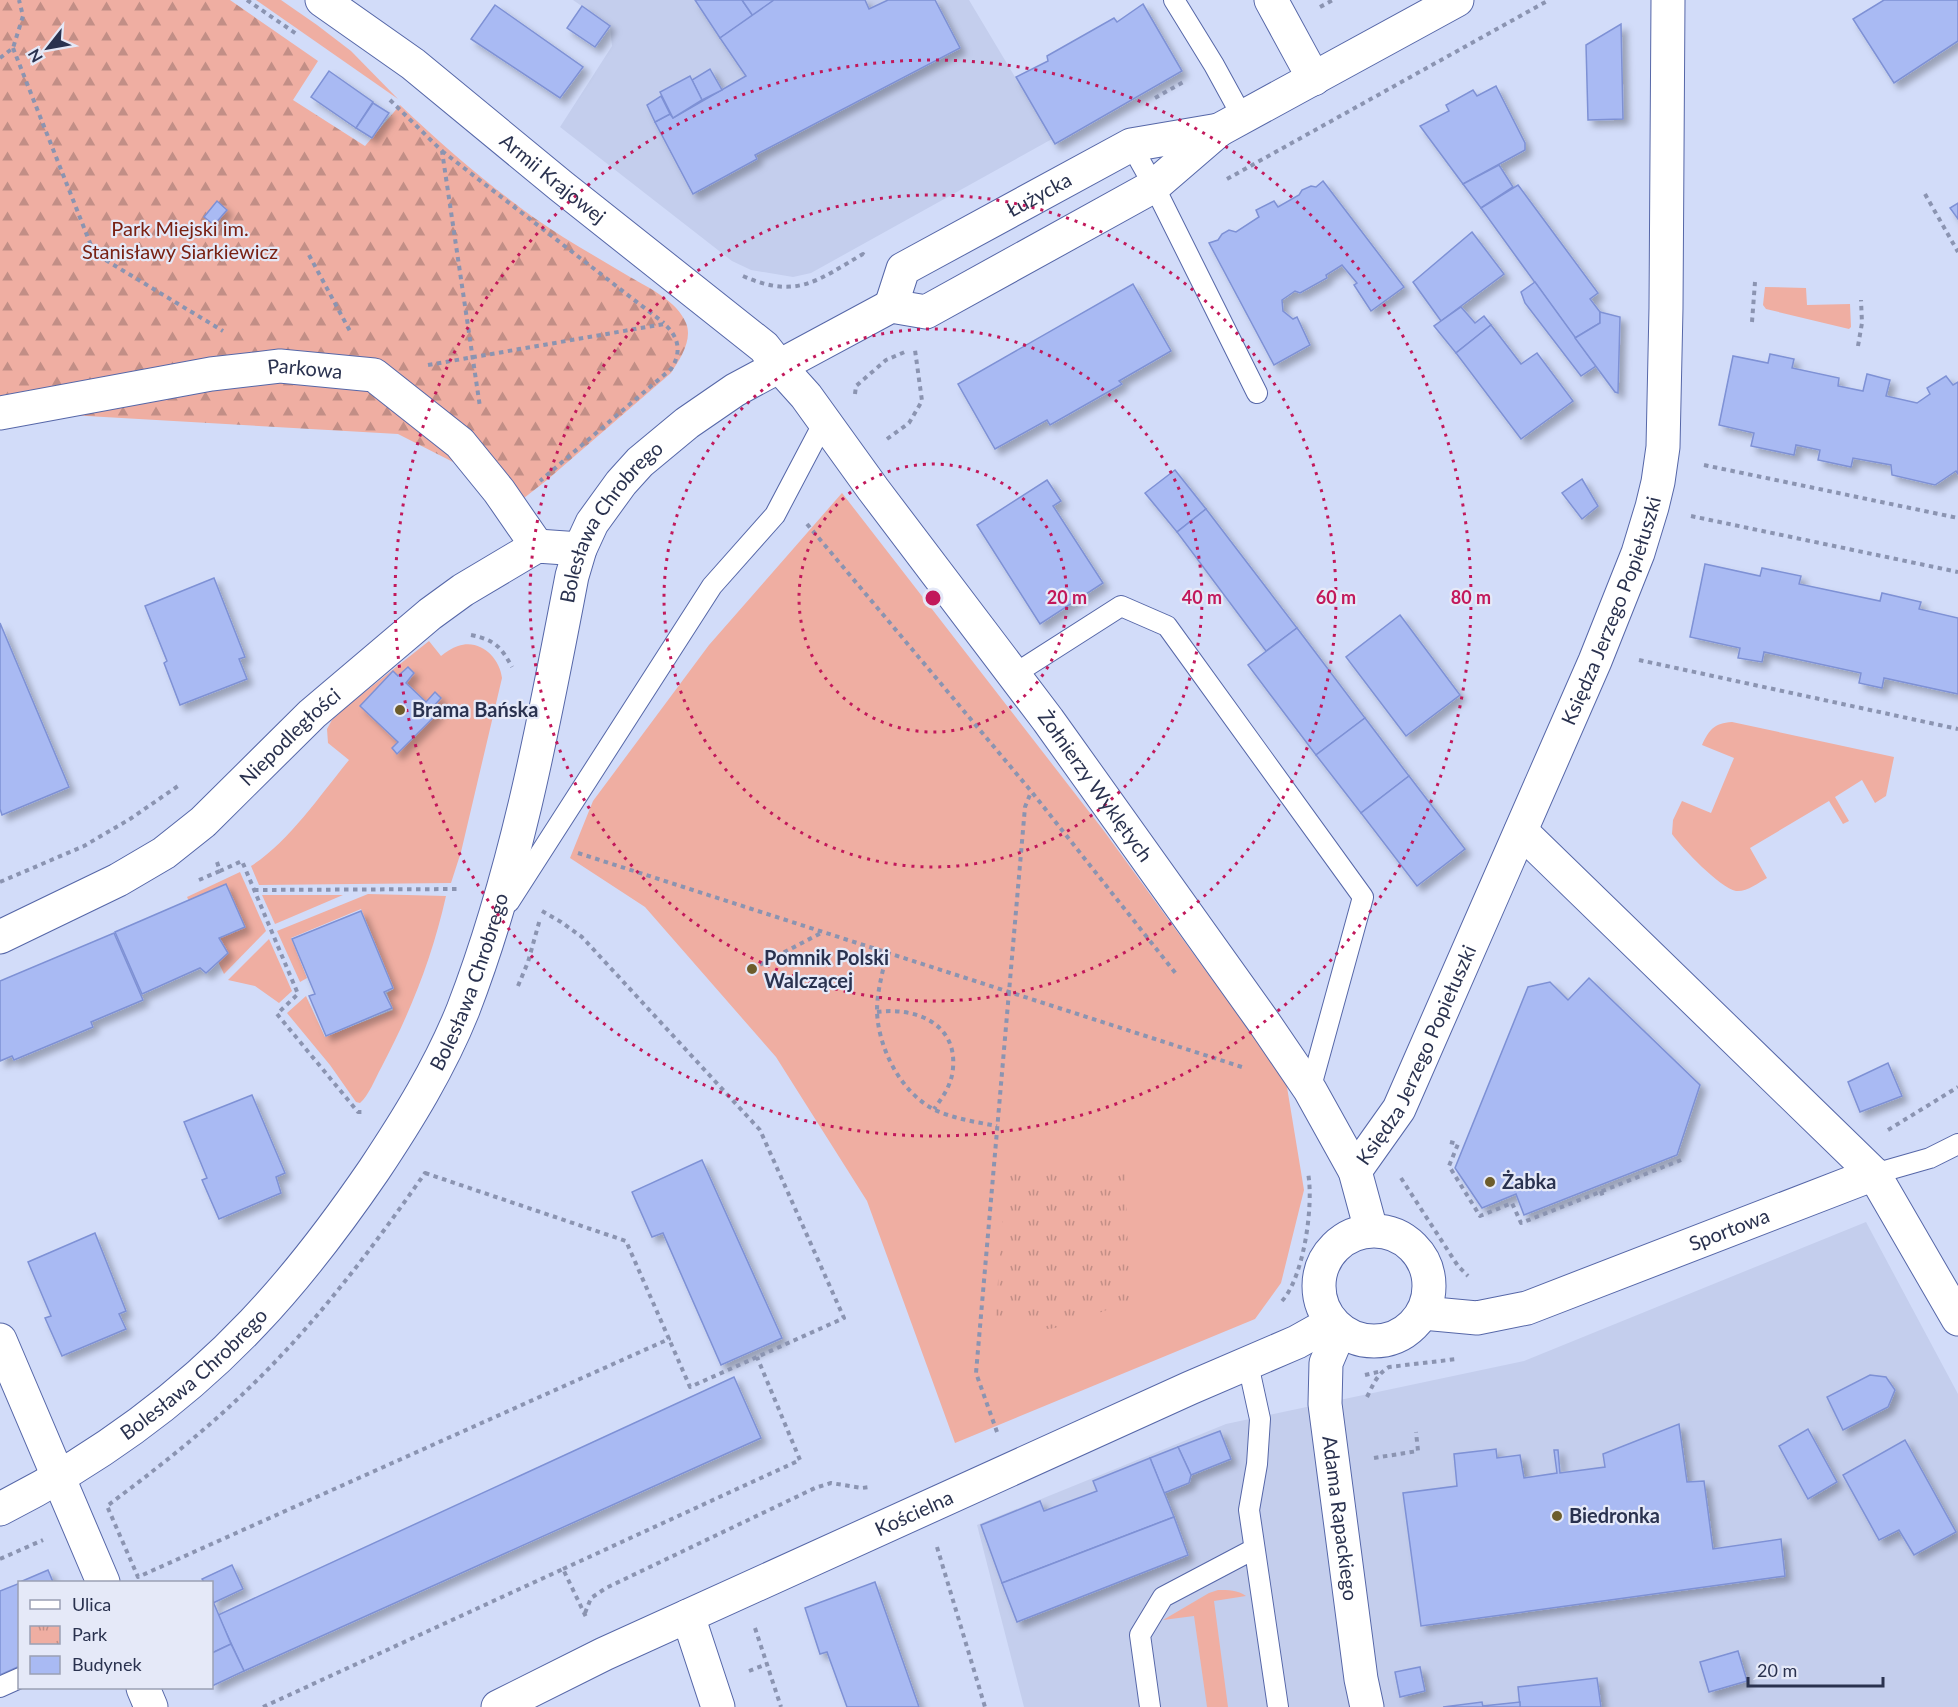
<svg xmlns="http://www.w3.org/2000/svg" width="1958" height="1707" font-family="Lato,sans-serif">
	<defs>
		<pattern id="forest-firs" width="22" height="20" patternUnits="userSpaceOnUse" patternTransform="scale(1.5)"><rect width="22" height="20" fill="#efaea2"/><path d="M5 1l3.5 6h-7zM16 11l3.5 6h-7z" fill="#c28e86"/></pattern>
		<pattern id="park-tufts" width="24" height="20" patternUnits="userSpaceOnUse" patternTransform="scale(1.5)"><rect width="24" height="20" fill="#efaea2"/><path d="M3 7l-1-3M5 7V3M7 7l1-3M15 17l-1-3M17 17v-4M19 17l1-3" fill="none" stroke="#c28e86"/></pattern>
		<filter id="shadow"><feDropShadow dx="5.5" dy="5.5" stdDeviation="3" flood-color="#0004"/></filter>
	</defs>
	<rect width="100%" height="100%" fill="#d2dcf9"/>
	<g fill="#c4ceed">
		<polygon points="573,0 969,0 1052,139 811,273 793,277 751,270 732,261 560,127 612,46 610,26"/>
		<polygon points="1866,1222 1958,1394 1958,1707 1024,1707 977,1525 1226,1424 1524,1361"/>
	</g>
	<g fill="#efaea2">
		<polygon points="256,0 281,0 317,25 351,51 398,99"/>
		<polygon points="1765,287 1806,288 1807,305 1850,304 1851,327 1849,329 1766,309 1763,305"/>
		<polygon points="842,493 1104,831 1286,1081 1304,1190 1281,1283 1255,1319 955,1443 867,1201 776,1057 645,907 570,858 593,801 709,645"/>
		<path d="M 429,641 L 441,656 C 446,652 452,648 458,646 C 480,638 500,658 502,678 L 461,852 L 451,883 L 259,885 L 251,866 C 288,843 321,794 349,760 L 328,743 L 327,729 L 332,720 L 347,706 Z"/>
		<path d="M 1732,722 L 1894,757 L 1886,796 L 1875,803 L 1862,780 L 1835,797 L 1849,821 L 1843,824 L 1829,801 L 1750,848 L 1767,878 C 1758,883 1747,892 1736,891 C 1720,888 1682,848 1672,834 L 1673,820 L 1682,801 L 1711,813 L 1734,758 L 1702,745 C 1709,730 1714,723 1732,722 Z"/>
		<polygon points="240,872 266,931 224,974 187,897"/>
		<path d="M 368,894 L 446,896 C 432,958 411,1011 381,1068 C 375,1079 369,1095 360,1103 L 356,1102 L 330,1065 L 287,1013 L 306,996 L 325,1037 L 393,1010 L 387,993 L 394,989 L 361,909 L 291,938 L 307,978 L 300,982 L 277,931 Z"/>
		<polygon points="262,895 343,895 275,924"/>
		<polygon points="269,939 292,991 279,1003 255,986 228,980"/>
		<path d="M 1218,1590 C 1228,1590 1238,1590 1246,1596 L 1214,1601 L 1228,1707 L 1207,1707 L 1194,1616 L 1163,1620 L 1209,1593 Z"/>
	</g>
	<path fill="url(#forest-firs)" d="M 0,0 L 230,0 L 318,61 L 293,100 L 365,146 L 400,105 C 442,145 486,183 533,217 C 564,239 597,257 630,277 C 649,288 677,301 686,323 C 693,340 680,359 671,373 L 547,480 L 524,498 L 398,434 L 0,411 Z"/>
	<polygon fill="url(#park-tufts)" points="1007,1166 1125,1171 1130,1301 1065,1326 1049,1329 995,1320"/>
	<g fill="#a9baf3" stroke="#7e91d5" stroke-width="1.5" filter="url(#shadow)">
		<polygon points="695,0 742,0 753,16 720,38"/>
		<polygon points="742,0 774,0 753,16"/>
		<polygon points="774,0 865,0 869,9 888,0 935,0 960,48 755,155 757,159 693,194 655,122 670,114 673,118 746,76 720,38"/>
		<polygon points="1884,0 1958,0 1958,41 1894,83 1853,19"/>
		<polygon points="1143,4 1182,71 1055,144 1016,77 1048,61 1047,56 1114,18 1117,22"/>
		<polygon points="495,5 583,67 560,98 471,39"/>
		<polygon points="582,6 610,26 595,47 567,28"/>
		<polygon points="1621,24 1623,119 1588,120 1586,45"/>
		<polygon points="710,69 722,90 702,100 692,80"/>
		<polygon points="329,71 373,102 356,128 311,97"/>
		<polygon points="690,76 702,100 673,118 660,92"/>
		<polygon points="1496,86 1525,143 1525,150 1463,184 1420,126 1449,111 1446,105 1473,90 1477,96"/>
		<polygon points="661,96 670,114 655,122 647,105"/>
		<polygon points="373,103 389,113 372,138 356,128"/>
		<polygon points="1499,165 1513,187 1481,208 1463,184"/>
		<polygon points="1323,181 1404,287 1371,311 1354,285 1357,283 1342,265 1326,275 1327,278 1300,293 1295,291 1282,300 1283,311 1293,319 1297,317 1310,345 1274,365 1209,243 1218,240 1222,234 1229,230 1236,232 1259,217 1256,210 1274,201 1278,207 1299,195 1302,190 1311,186 1316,187"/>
		<polygon points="1518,185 1598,293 1590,299 1600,312 1600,323 1575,338 1481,208"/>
		<polygon points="217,201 227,210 214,225 204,217"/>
		<polygon points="1958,203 1958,219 1950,208"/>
		<polygon points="1472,232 1504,274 1441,321 1413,282"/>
		<polygon points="1535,282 1596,366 1581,376 1525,303 1521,292"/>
		<polygon points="1133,284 1171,351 1119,381 1122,384 1050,425 1047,420 995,449 958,384"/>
		<polygon points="1461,307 1475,323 1484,316 1491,325 1456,353 1434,326"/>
		<polygon points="1600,312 1620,317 1618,393 1615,392 1575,338 1600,323"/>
		<polygon points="1491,325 1521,364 1537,353 1573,401 1521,439 1456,353"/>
		<polygon points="1770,354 1794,359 1792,368 1839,378 1838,386 1863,391 1867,374 1890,380 1886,396 1917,403 1930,394 1927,388 1946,376 1953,385 1958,382 1958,474 1956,471 1935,485 1892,475 1891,465 1853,458 1851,467 1818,460 1820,450 1796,445 1794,455 1751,446 1754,433 1719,425 1733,356 1768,363"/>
		<polygon points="1175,470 1206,509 1177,532 1145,493"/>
		<polygon points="1582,479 1598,506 1582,519 1562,493"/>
		<polygon points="1047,480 1061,501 1053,506 1103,583 1040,624 977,525"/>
		<polygon points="1206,509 1297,628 1266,651 1177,532"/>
		<polygon points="1705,564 1760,576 1762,568 1801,576 1799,584 1880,601 1882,593 1921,602 1919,609 1958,618 1958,694 1884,678 1882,688 1859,683 1861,673 1764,652 1762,662 1738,658 1740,648 1690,637"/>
		<polygon points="214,578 245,657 239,659 247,679 180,705 164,663 167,661 145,606"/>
		<polygon points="1400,615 1460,695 1406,736 1346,657"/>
		<polygon points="0,623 69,787 2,815 0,809"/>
		<polygon points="1297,628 1365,718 1316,755 1248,665"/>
		<polygon points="408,667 414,673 406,683 426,702 435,692 441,698 433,707 438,713 397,754 392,748 398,742 360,706 393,671 398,676"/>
		<polygon points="1365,718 1409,776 1361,813 1316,755"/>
		<polygon points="1409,776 1465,849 1417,886 1361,813"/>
		<polygon points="226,884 245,927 219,938 228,953 206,973 200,968 142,994 115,932"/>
		<polygon points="361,911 393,988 384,992 392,1008 326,1036 309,996 315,994 292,939"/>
		<polygon points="114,933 143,1000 91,1022 93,1027 14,1060 12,1056 0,1061 0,981"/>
		<polygon points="1589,978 1700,1085 1677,1155 1524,1215 1516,1194 1482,1208 1455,1168 1528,987 1550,982 1568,1000"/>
		<polygon points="1888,1063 1902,1096 1860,1112 1848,1082"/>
		<polygon points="252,1095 285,1173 276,1177 281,1193 219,1219 202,1180 207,1178 184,1122"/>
		<polygon points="702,1160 782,1338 721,1365 663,1233 652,1237 632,1192"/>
		<polygon points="95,1233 126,1311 119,1314 126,1329 62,1356 45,1318 51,1316 28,1262"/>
		<polygon points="1870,1375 1886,1377 1895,1390 1888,1407 1843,1430 1827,1397"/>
		<polygon points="734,1377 761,1438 244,1671 218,1615"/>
		<polygon points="1679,1424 1687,1482 1704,1481 1713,1549 1781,1539 1785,1576 1421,1626 1403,1493 1457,1486 1454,1454 1496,1449 1497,1458 1520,1455 1524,1478 1557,1473 1554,1450 1558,1450 1560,1473 1605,1467 1603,1454"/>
		<polygon points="1808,1429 1837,1482 1808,1499 1779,1446"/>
		<polygon points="1220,1431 1231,1459 1191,1475 1178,1447"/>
		<polygon points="1905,1440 1956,1532 1914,1555 1899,1530 1879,1540 1843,1475"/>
		<polygon points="1178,1447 1191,1475 1189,1483 1164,1493 1150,1458"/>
		<polygon points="1150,1458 1174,1517 1002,1583 981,1525 1040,1501 1044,1511 1097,1491 1093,1481"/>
		<polygon points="1174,1517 1188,1555 1017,1622 1002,1583"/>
		<polygon points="232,1565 243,1589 213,1603 212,1582 204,1582 202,1579"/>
		<polygon points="48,1570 53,1582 20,1582"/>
		<polygon points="875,1582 919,1707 847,1707 827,1652 820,1654 805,1608"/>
		<polygon points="20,1583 20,1666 0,1675 0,1591"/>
		<polygon points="212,1599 231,1644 212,1653"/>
		<polygon points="231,1644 244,1671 212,1686 212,1653"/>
		<polygon points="1738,1651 1747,1681 1709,1692 1700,1662"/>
		<polygon points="1420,1667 1425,1691 1400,1697 1395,1672"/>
		<polygon points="1597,1678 1601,1707 1520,1707 1518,1687"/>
		<polygon points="1482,1702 1483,1707 1443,1707"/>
		<polygon points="1520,1702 1520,1707 1483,1707 1483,1706"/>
	</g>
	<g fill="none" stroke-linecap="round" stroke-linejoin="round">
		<defs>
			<g id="lane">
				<polyline points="1174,0 1214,65 1243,118"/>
				<polyline points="1131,145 1154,186 1257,393"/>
				<polyline points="1013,675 1121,606 1167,626 1363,897 1310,1090"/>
				<polyline points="509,902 712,586 775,515 824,422"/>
				<polyline points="1874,1174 1930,1158 1958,1144"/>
				<polyline points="1248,1364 1260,1419 1257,1464 1249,1510 1278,1707"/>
				<polyline points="0,1687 20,1678"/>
				<polyline points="1150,1707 1140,1635 1163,1597 1254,1549"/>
			</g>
			<g id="street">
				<polyline points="1271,0 1314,79"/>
				<path id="s1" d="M 779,366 L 806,396 L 873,489 L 1048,720 L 1263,1021 L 1310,1090 L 1355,1171 L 1371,1230"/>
				<path id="s2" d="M 0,413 L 211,374 L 280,366 L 374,375 L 460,443 L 499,491 L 537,546"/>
				<polyline points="1521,831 1874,1174 1958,1319"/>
				<path id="s3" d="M 0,937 L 118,880 L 164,853 L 203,822 L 312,714 L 430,614 L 463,590 L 537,546 L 580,549"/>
				<path id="s4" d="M 1355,1171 L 1399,1109 L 1595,661 L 1638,553 L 1652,507 L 1658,482 L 1663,447 L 1666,308 L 1668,0"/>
				<circle cx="1374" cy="1286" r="55"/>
				<path id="s5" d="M 1423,1313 L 1477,1318 L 1527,1308 L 1874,1174"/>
				<path id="s6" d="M 1340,1330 L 1326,1363 L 1325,1404 L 1361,1679 L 1367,1707"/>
				<polyline points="0,1340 103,1582"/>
				<polyline points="688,1616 718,1707"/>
				<polyline points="143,1688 151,1707"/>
				<path id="s7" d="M 498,1707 L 604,1654 L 1190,1388 L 1297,1342 L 1331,1323"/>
			</g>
			<g id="secondary">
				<path id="s8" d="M 322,0 L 413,64 L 561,186 L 764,347 L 779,366"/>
				<path id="s9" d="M 891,306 L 903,269 L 1131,145 L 1219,130"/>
				<path id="s10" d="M 0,1509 C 93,1462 181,1399 253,1323 C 298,1276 337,1224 374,1170 C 408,1119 440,1067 463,1010 C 517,870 544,722 572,576 L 580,549 L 592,523 L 621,483 L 640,462 L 687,423 L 735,390 L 891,306 L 926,312 L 1154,186 L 1219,130 L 1457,0"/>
			</g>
		</defs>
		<use href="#lane" stroke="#5667a8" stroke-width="22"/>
		<use href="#street" stroke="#5667a8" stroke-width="35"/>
		<use href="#secondary" stroke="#5667a8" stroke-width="35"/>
		<g stroke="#8b94b1" stroke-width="4" stroke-dasharray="4.5 4.5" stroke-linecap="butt">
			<polyline points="247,0 298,35"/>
			<polyline points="1320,7 1333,0"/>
			<polyline points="13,48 94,253 223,331"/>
			<polyline points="0,58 13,48 23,16 19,0"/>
			<polyline points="1155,98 1185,81"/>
			<polyline points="390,100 442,151 480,407"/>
			<polyline points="442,151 664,323"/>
			<polyline points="1227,179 1549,0"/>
			<polyline points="1925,194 1958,252"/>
			<polyline points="309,255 351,333"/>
			<path d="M 743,276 C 797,300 818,280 863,254 L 865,258"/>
			<polyline points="1752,322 1755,282"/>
			<polyline points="1858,346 1862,323 1861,300"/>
			<path d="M 428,365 L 664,324 C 679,336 682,353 671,369 L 540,481"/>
			<polyline points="855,394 856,386 886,360 907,351"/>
			<polyline points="887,439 909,423 922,401 915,350"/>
			<polyline points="1704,465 1958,518"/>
			<polyline points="1691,516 1958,572"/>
			<polyline points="807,524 1031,791 1177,975"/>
			<path d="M 471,635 C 495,640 501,647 512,667"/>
			<polyline points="1639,660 1958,729"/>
			<polyline points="578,853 1245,1068"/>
			<polyline points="217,862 220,871 242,861 298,994 277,1014 358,1112 363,1112"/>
			<polyline points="199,880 220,871"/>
			<polyline points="0,882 84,846 130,819 178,786"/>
			<polyline points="254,890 461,889"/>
			<polyline points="542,911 561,922 582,937 760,1130 844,1318 690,1387 669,1339"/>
			<path d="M 887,952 C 883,971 877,991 877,1011 C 878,1048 901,1093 935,1110 C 955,1119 976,1122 997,1126"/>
			<polyline points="752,969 823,932"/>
			<polyline points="518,986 528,962 540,919"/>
			<path d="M 877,1012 C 915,1007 957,1023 953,1068 C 952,1084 943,1097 934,1109"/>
			<polyline points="1888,1130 1958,1087"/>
			<polyline points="1450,1142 1458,1144 1449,1166 1480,1216 1512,1203 1521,1223 1681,1160"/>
			<path d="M 425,1173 L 626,1241 L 669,1339 L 138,1577 L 107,1506 C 155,1470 204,1432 247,1390 C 315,1325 371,1250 425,1173 Z"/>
			<polyline points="1401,1178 1458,1266 1468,1276"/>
			<polyline points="1601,1191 1603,1197"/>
			<path d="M 1282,1301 C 1304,1277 1314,1204 1308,1173"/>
			<polyline points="1365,1375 1382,1371"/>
			<path d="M 1367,1397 C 1373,1385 1377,1374 1389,1367 L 1457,1359"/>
			<polyline points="997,1432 976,1373 1025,807 1031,792"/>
			<polyline points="1374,1458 1418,1451 1416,1432"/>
			<polyline points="937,1547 985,1707"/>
			<polyline points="0,1559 43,1540"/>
			<polyline points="563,1569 800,1460 757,1357"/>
			<polyline points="585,1613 591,1598 606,1588 815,1488 831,1483 862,1488 870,1487"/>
			<polyline points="755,1628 781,1707"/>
			<polyline points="749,1671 767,1664"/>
			<polyline points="263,1707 563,1569 587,1619"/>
		</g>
		<use href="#lane" stroke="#fff" stroke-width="20"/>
		<use href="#street" stroke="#fff" stroke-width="33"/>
		<use href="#secondary" stroke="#fff" stroke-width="33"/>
	</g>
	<g fill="none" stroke="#c2185b" stroke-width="3" stroke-dasharray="3 6">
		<circle cx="933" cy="598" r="134"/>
		<circle cx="933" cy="598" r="269"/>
		<circle cx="933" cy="598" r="403"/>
		<circle cx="933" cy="598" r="538"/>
	</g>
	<g fill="#6d5d2b" stroke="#e5e9f8" stroke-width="2">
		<circle cx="400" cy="710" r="6"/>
		<circle cx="752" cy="969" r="6"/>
		<circle cx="1490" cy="1182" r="6"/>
		<circle cx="1557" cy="1516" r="6"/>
	</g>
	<g text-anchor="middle" stroke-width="4.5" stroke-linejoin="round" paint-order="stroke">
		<g font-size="20" fill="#2a324f" stroke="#e5e9f8">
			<text dy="7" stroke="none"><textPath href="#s8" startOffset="292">Armii Krajowej</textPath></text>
			<text dy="7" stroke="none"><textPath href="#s9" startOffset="194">Łużycka</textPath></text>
			<text dy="7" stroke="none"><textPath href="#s2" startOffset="309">Parkowa</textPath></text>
			<text dy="7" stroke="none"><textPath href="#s10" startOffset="1209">Bolesława Chrobrego</textPath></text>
			<text dy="7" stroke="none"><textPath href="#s4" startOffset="618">Księdza Jerzego Popiełuszki</textPath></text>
			<text dy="7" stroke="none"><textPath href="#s3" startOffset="356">Niepodległości</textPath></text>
			<text dy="7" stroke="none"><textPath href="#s1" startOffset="526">Żołnierzy Wyklętych</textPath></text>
			<text dy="7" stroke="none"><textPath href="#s10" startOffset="723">Bolesława Chrobrego</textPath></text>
			<text dy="7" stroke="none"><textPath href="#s4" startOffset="132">Księdza Jerzego Popiełuszki</textPath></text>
			<text dy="7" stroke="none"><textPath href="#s5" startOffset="322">Sportowa</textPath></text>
			<text dy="7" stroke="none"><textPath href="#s10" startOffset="237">Bolesława Chrobrego</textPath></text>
			<text dy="7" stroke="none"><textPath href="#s7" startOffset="459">Kościelna</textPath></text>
			<text dy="7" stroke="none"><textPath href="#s6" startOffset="192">Adama Rapackiego</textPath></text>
		</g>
		<g font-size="20" fill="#792113" stroke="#e5e9f8">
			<text x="180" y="236">Park Miejski im.<tspan x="180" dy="23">Stanisławy Siarkiewicz</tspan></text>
		</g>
		<g font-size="20" font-weight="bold" fill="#2a324f" stroke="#e5e9f8" text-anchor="start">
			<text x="412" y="717">Brama Bańska</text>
			<text x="764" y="965">Pomnik Polski<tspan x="764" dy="23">Walczącej</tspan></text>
			<text x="1502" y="1189">Żabka</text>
			<text x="1569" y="1523">Biedronka</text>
		</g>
	</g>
	<circle cx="933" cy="598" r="9" fill="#c2185b" stroke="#e5e9f8" stroke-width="3"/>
	<g font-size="18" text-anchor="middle" font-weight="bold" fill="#c2185b" stroke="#e5e9f8" stroke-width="4.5" stroke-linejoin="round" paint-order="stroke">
		<text x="1067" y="604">20 m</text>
		<text x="1202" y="604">40 m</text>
		<text x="1336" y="604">60 m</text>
		<text x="1471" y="604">80 m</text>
	</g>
	<rect x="18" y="1581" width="195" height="108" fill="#e5e9f8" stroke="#9aa0b4" stroke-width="1.5"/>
	<rect x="30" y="1600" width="30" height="9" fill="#ffffff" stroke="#9aa0b4" stroke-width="1.5"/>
	<text x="72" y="1611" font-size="18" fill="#2a324f">Ulica</text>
	<rect x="30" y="1626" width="30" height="18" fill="url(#park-tufts)" stroke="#9aa0b4" stroke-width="1.5"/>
	<text x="72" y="1641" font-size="18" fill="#2a324f">Park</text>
	<rect x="30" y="1656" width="30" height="18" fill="#a9baf3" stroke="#9aa0b4" stroke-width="1.5"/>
	<text x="72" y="1671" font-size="18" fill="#2a324f">Budynek</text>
	<g transform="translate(48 48) rotate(239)" stroke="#e5e9f8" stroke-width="4.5" paint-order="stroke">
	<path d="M0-4.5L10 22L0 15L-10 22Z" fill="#2a324f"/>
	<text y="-9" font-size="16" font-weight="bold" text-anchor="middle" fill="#2a324f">N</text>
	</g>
	<path d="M1748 1677v9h135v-9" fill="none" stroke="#2a324f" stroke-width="3"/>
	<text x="1757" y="1677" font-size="18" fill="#2a324f" stroke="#e5e9f8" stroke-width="4.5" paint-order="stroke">20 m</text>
</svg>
